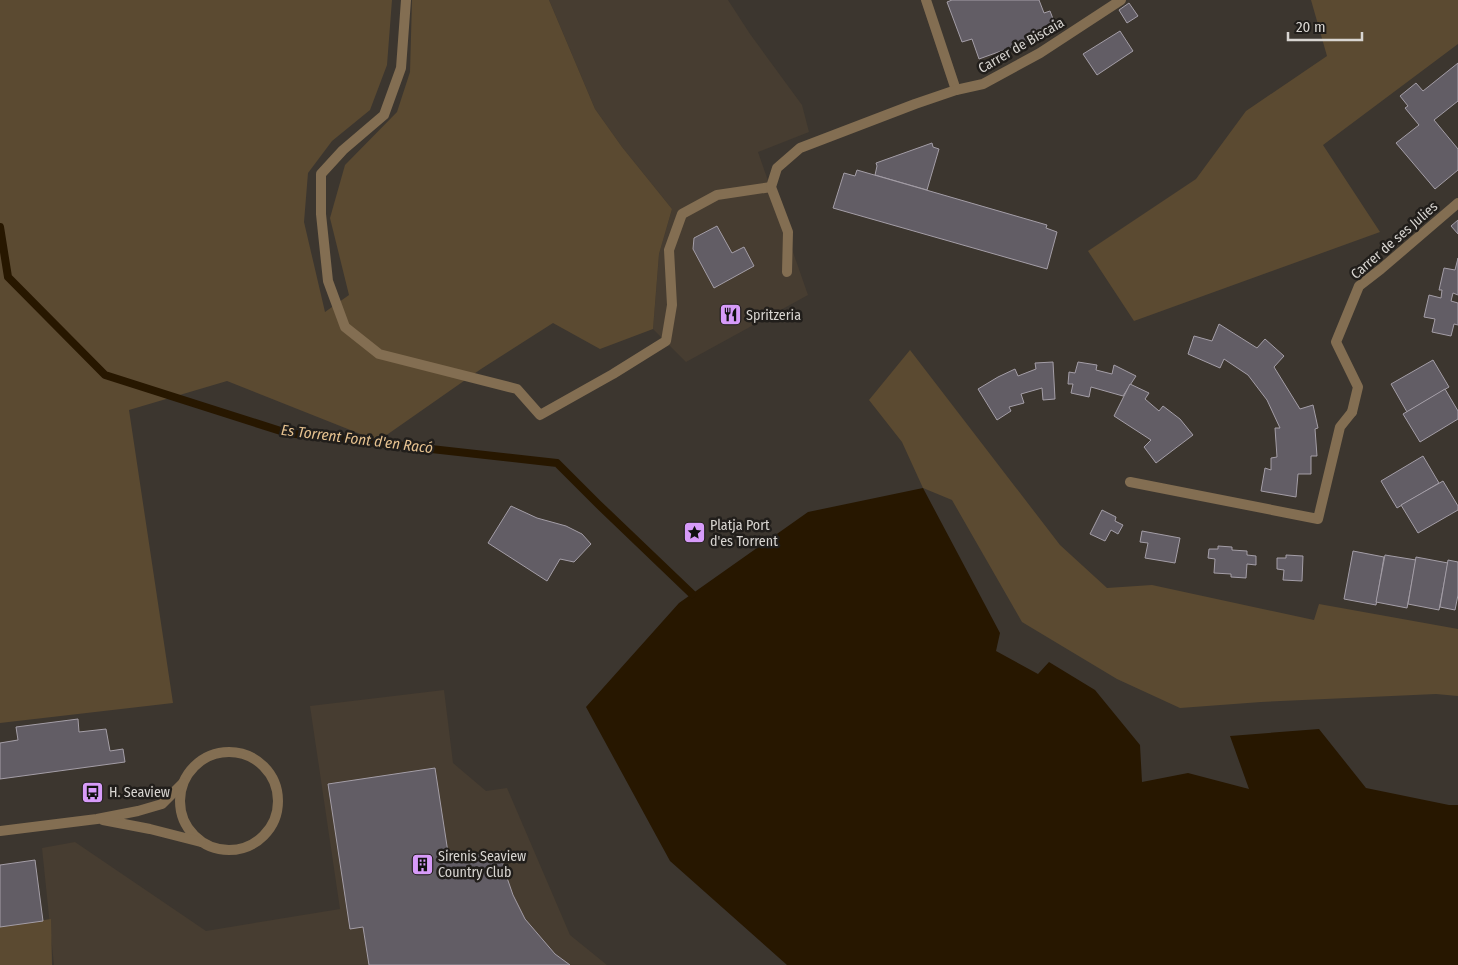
<svg xmlns="http://www.w3.org/2000/svg" width="1458" height="965" font-family="'Fira Sans Condensed',sans-serif">
	<rect width="100%" height="100%" fill="#3c362f"/>
	<g fill="#473d31">
		<polygon points="549,0 728,0 750,34 802,105 809,132 758,152 808,295 686,362 653,329 659,254 672,209 622,147 595,109"/>
		<polygon points="444,690 453,763 486,791 507,788 570,935 607,965 54,965 42,848 75,842 206,931 340,909 310,706"/>
	</g>
	<g fill="#5b4a31">
		<polygon points="0,0 392,0 387,65 370,110 332,141 308,173 304,222 325,312 349,295 330,218 345,165 397,112 410,72 412,0 549,0 595,109 622,147 672,209 659,254 653,329 600,349 553,323 481,369 378,441 227,381 129,410 173,703 0,723"/>
		<polygon points="1311,0 1458,0 1458,44 1323,145 1380,232 1134,321 1088,251 1196,179 1246,111 1327,56"/>
		<polygon points="910,350 1060,545 1107,588 1152,585 1314,620 1319,604 1458,629 1458,696 1436,694 1261,702 1180,708 1117,679 1022,622 952,500 923,488 902,442 869,400"/>
		<polygon points="51,919 52,965 0,965 0,927"/>
	</g>
	<polygon fill="#271700" points="923,488 1000,633 996,651 1038,674 1049,662 1095,690 1140,745 1142,782 1188,773 1249,789 1230,736 1319,729 1366,788 1449,805 1458,805 1458,965 787,965 670,861 586,707 679,603 808,512"/>
	<g fill="none" stroke-linecap="round" stroke-linejoin="round">
		<polyline stroke="#271700" stroke-width="8" points="0,227 8,277 105,375 287,433 557,463 598,504 692,594"/>
	</g>
	<g fill="#625d65" stroke="#a49ea7">
		<polygon points="952,0 1039,0 1044,13 1050,11 1055,24 1038,30 1040,37 979,59 972,39 962,42 947,2"/>
		<polygon points="1129,3 1138,16 1127,23 1119,10"/>
		<polygon points="1120,31 1133,51 1097,75 1083,54"/>
		<polygon points="1458,63 1458,101 1434,120 1458,149 1458,170 1435,189 1396,143 1419,125 1405,108 1408,106 1400,96 1416,83 1423,91"/>
		<polygon points="932,143 933,147 939,149 927,190 875,175 877,166 876,163"/>
		<polygon points="857,170 1047,225 1046,228 1057,232 1047,269 833,208 844,173 855,176"/>
		<polygon points="1458,220 1458,234 1451,226"/>
		<polygon points="717,226 732,253 744,247 754,266 714,288 693,249 694,238"/>
		<polygon points="1458,258 1458,295 1453,293 1451,301 1458,303 1458,325 1454,324 1451,336 1432,332 1435,319 1424,317 1429,295 1441,298 1442,290 1439,290 1444,268 1455,270"/>
		<polygon points="1219,324 1257,348 1265,339 1284,356 1274,367 1300,409 1313,405 1318,428 1315,429 1317,456 1311,456 1311,474 1298,474 1296,497 1261,491 1265,468 1271,470 1271,458 1277,457 1275,428 1280,428 1267,400 1248,375 1224,359 1220,368 1188,354 1194,336 1212,341"/>
		<polygon points="1433,360 1449,387 1407,412 1391,384"/>
		<polygon points="1053,362 1055,399 1043,400 1042,388 1021,394 1024,403 1009,407 1011,411 997,420 978,389 998,377 1015,369 1018,376 1036,369 1035,363"/>
		<polygon points="1078,362 1097,365 1096,370 1112,374 1114,365 1136,376 1123,396 1091,387 1089,397 1071,393 1073,384 1068,384 1069,372 1075,373"/>
		<polygon points="1130,384 1149,393 1145,399 1159,411 1163,406 1180,419 1193,435 1156,463 1144,447 1151,440 1114,416"/>
		<polygon points="1445,389 1458,411 1458,419 1420,442 1403,414"/>
		<polygon points="1423,456 1439,483 1397,508 1381,481"/>
		<polygon points="1443,481 1458,506 1458,510 1418,533 1401,505"/>
		<polygon points="511,506 537,518 566,526 582,534 591,544 574,562 560,559 547,581 488,543"/>
		<polygon points="1102,510 1116,517 1115,521 1123,525 1118,534 1111,530 1105,541 1090,534"/>
		<polygon points="1142,531 1180,538 1175,563 1145,558 1148,543 1140,542"/>
		<polygon points="1218,546 1232,547 1232,550 1247,551 1247,555 1256,556 1256,565 1247,564 1246,578 1231,577 1231,574 1214,573 1215,559 1208,558 1209,549 1218,549"/>
		<polygon points="1353,551 1384,557 1376,605 1344,599"/>
		<polygon points="1286,555 1303,556 1302,581 1283,580 1284,570 1277,569 1277,558 1286,558"/>
		<polygon points="1385,555 1416,560 1407,608 1376,602"/>
		<polygon points="1416,557 1448,563 1439,610 1408,604"/>
		<polygon points="1448,560 1458,562 1458,595 1455,610 1440,607"/>
		<polygon points="78,719 79,732 106,729 110,751 123,749 125,762 0,779 0,743 18,740 16,727"/>
		<polygon points="435,768 449,859 501,851 504,869 513,895 525,919 555,954 570,965 369,965 363,927 350,929 328,784"/>
		<polygon points="35,860 43,921 0,927 0,865"/>
	</g>
	<g fill="none" stroke-linecap="round" stroke-linejoin="round">
		<g stroke="#836e52" stroke-width="10">
			<polyline points="406,0 401,68 384,115 343,150 321,174 321,214 328,281 345,327 379,354 517,389 540,415 613,374 666,341 672,305 669,250 682,214 717,195 771,187"/>
			<polyline points="1130,482 1318,519 1340,427 1352,412"/>
		</g>
		<g stroke="#836e52" stroke-width="10">
			<polyline points="926,0 956,90"/>
			<polyline points="787,272 788,232 771,187 777,168 800,148 915,104 956,90 983,84 1040,53 1121,0"/>
			<polyline points="1352,412 1358,387 1336,342 1359,286 1381,269 1458,203"/>
			<circle cx="229" cy="801" r="49"/>
			<polyline points="103,820 150,829 201,842"/>
			<polyline points="0,831 97,819 138,811 162,804 183,783"/>
		</g>
	</g>
	<defs>
		<symbol id="restaurant-square" viewBox="-11 -11 22 22"><rect x="-9" y="-9" width="18" height="18" rx="4" fill="#d79bf9" stroke="#211e1b"/><path d="M-5-6h1v4h1v-4h1v4h1v-4h1v5L-1.5 .5V6h-2V.5L-5-1ZM5-6V6H3V1.5H1.5Q1.5-4 5-6Z" fill="#111"/></symbol>
		<symbol id="sight-square" viewBox="-11 -11 22 22"><rect x="-9" y="-9" width="18" height="18" rx="4" fill="#d79bf9" stroke="#211e1b"/><path d="M0-6L1.8-2.2L6-1.7L2.9 1.2L3.7 5.4L0 3.3L-3.7 5.4L-2.9 1.2L-6-1.7L-1.8-2.2Z" fill="#111"/></symbol>
		<symbol id="bus-square" viewBox="-11 -11 22 22"><rect x="-9" y="-9" width="18" height="18" rx="4" fill="#d79bf9" stroke="#211e1b"/><path d="M-5-6H5V4H4V6H2V4H-2V6H-4V4H-5ZM-3.5-4V0h7V-4ZM-3.5 1.2v1.5H-2V1.2ZM2 1.2v1.5H3.5V1.2Z" fill="#111"/></symbol>
		<symbol id="building-square" viewBox="-11 -11 22 22"><rect x="-9" y="-9" width="18" height="18" rx="4" fill="#d79bf9" stroke="#211e1b"/><path d="M-4-6H4V6H1V3H-1V6H-4ZM-2.5-4.3h1.7v1.8h-1.7ZM.8-4.3h1.7v1.8H.8ZM-2.5-1h1.7V.8h-1.7ZM.8-1h1.7V.8H.8Z" fill="#111"/></symbol>
	</defs>
	<g fill-rule="evenodd">
		<use href="#restaurant-square" x="718" y="302" width="25" height="25"/>
		<use href="#sight-square" x="682" y="520" width="25" height="25"/>
		<use href="#bus-square" x="80" y="780" width="25" height="25"/>
		<use href="#building-square" x="410" y="852" width="25" height="25"/>
	</g>
	<g text-anchor="middle" stroke-width="5" stroke-linejoin="round" paint-order="stroke">
		<g font-size="14" fill="#d8d5d1" stroke="#211e1b">
			<text transform="translate(1021 45) rotate(-30)" y="5">Carrer de Biscaia</text>
			<text transform="translate(1394 240) rotate(-41)" y="5">Carrer de ses Julies</text>
		</g>
		<g font-size="14" fill="#d8d5d1" stroke="#211e1b" text-anchor="start">
			<text x="746" y="320">Spritzeria</text>
			<text x="710" y="530">Platja Port<tspan x="710" dy="16">d'es Torrent</tspan></text>
			<text x="109" y="797">H. Seaview</text>
			<text x="438" y="861">Sirenis Seaview<tspan x="438" dy="16">Country Club</tspan></text>
		</g>
		<g font-size="15" font-style="italic" fill="#e6c290" stroke="#211e1b">
			<text transform="translate(357 439) rotate(7)" y="5">Es Torrent Font d'en Racó</text>
		</g>
	</g>
	<path d="M1288 32v8h74v-8" fill="none" stroke="#d8d5d1" stroke-width="2.5"/>
	<text x="1296" y="32" font-size="15" fill="#d8d5d1" stroke="#211e1b" stroke-width="4" paint-order="stroke">20 m</text>
</svg>
